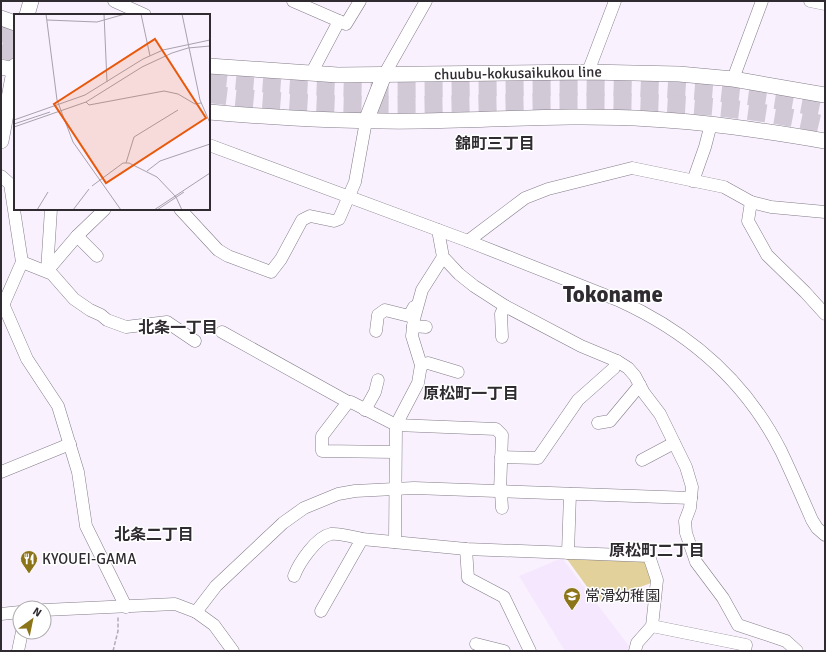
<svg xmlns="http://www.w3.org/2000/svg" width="826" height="652" font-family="Signika,'Noto Sans JP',sans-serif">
	<rect width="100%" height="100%" fill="#f9f1fe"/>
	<polygon fill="#f5e8fe" points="562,558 629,646 629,651 565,651 519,576"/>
	<polygon fill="#e2d19a" points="567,559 647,560 654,582 598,602"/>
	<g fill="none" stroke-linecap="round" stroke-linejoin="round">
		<g stroke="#d1c9d5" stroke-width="18" stroke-dasharray="18 9" stroke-linecap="butt">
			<polyline points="1,33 15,36"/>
			<polyline points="1,49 15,53"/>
			<path d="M 209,78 C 261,84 312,87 364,88 C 518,90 673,76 825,109"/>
			<path d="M 209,94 C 278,103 350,106 420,105 C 555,103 692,93 825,125"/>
		</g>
		<defs>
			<g id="minor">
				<polyline points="114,1 145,15"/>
				<polyline points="293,1 339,21 311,74"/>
				<polyline points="810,1 825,4"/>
				<polyline points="339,21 346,24 360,1"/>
				<polyline points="588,72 615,1"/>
				<polyline points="384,75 426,1"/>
				<polyline points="733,79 762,1"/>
				<path d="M 209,145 L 468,241 L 620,301 C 690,333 746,382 781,451 C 792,474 802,497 812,520 L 817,528 L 825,535"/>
				<polyline points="1,176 10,184 22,262 1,310"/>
				<polyline points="693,181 705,147 711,124"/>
				<polyline points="751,202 748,221 767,255 805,292 825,314"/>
				<polyline points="180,209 218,250 228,256 271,272 281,259 302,220 310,216 334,221 339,219 355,182 366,121"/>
				<polyline points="438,230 443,257 459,274 474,286 505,306 581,346 617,361 628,368 635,376 644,393 660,414 686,467 692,487 690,508 685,521 686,533 696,562 723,598 738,625 786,641 797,651"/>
				<polyline points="77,236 97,256"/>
				<polyline points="468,241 525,198 548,189 632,168 724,187 751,202 771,207 825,212"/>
				<polyline points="22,262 52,274 74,299 90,310 101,315 107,320 126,327 167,322 195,341"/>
				<polyline points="47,271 77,236 105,209"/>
				<polyline points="47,271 51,209"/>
				<polyline points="3,304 27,359 58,406 78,472 86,526 126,607"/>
				<polyline points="413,326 426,327"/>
				<polyline points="376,331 378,315 385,310 409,316 414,307 416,308"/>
				<polyline points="222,332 348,402"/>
				<polyline points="502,337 501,314 505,306"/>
				<polyline points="421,365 428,363 458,372"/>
				<polyline points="365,410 375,392 378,380"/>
				<polyline points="598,423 610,421 640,385"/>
				<polyline points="395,452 322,451 322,436 348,402 351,402 396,425 496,429 502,435 500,492"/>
				<polyline points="501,457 538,458 578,400 614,368 617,361"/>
				<polyline points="642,460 674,443"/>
				<polyline points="1,472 70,444"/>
				<polyline points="501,492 502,508"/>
				<polyline points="362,539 466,549 649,556 657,580 652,626 637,643 635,651"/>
				<polyline points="395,542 396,425 418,383 421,365 412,336 414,319 422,290 443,257"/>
				<polyline points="466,549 468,578 504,597 530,651"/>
				<polyline points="568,553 570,494"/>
				<path d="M 294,576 C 299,563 316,537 331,534 C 340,533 353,537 362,539 L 321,611"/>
				<polyline points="44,610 175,604 196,612 214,625 233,651"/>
				<polyline points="196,612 216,586 283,523 304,508 338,494 355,491 414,488 691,498"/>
				<polyline points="1,614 20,612"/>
				<polyline points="652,626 746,645 745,651"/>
				<polyline points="476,644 504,651"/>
				<polyline points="18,651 22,632"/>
			</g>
			<g id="major">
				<polyline points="27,15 31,1"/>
				<polyline points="1,18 15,23"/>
				<polyline points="209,66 338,75 588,72 679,74 733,79 825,95"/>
				<polyline points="1,67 15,70"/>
				<path d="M 209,112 C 279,118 349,122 420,121 C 496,120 573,114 650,119 C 709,122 767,131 825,141"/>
				<polyline points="366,121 384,75"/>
				<polyline points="1,141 15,66"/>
			</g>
		</defs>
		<use href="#minor" stroke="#847c89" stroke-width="13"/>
		<use href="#major" stroke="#847c89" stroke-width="16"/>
		<polyline stroke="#b2acb6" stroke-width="1.5" stroke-dasharray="4 2" stroke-linecap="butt" points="113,651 118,631 118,617"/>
		<use href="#minor" stroke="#fff" stroke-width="12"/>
		<use href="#major" stroke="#fff" stroke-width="15"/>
	</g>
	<defs>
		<symbol id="restaurant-pin" viewBox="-11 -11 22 30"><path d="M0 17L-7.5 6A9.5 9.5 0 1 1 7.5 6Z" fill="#8c7418" stroke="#fff"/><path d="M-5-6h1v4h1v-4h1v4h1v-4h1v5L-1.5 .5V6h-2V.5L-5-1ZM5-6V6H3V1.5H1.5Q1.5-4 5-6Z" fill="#fff"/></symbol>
		<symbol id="school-pin" viewBox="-11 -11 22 30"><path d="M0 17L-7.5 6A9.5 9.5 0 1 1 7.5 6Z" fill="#8c7418" stroke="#fff"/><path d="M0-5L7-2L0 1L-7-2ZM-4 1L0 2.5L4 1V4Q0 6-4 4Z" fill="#fff"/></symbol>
	</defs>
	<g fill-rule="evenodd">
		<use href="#restaurant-pin" x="19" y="549" width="20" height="27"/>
		<use href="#school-pin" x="562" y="586" width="20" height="27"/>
	</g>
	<g text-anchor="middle" stroke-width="3" stroke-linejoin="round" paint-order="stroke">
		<g font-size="15" fill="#2f2b31" stroke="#fff">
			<text transform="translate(518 73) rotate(-1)" y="5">chuubu-kokusaikukou line</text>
		</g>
		<g font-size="15" fill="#2f2b31" stroke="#fff" text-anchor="start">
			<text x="42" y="564">KYOUEI-GAMA</text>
			<text x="585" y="601">常滑幼稚園</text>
		</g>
		<g font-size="16" font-weight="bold" fill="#2f2b31" stroke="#fff">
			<text x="495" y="149">錦町三丁目</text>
			<text x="178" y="333">北条一丁目</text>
			<text x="471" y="399">原松町一丁目</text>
			<text x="154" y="540">北条二丁目</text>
			<text x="657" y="556">原松町二丁目</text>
		</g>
		<g font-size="23" font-weight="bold" fill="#2f2b31" stroke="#fff">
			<text x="613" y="302">Tokoname</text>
		</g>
	</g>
	<g transform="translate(14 14)">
		<rect width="196" height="196" fill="#f9f1fe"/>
		<path fill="none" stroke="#a8a2ac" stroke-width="1" d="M 32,0 L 43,86 L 59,128 L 107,196M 90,0 L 93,68M 127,0 L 136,42M 168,0 L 186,86 L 196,109M 33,6 L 83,8 L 111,0M 72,88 L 75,91 L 150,77 L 164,80 L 181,90 L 187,89M 0,106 L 71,81 L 129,45 L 149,36 L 196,26M 0,110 L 36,98M 0,113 L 72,88 L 128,53 L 158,39 L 174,34 L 196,32M 112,149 L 120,123 L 164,96M 133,157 L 146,147 L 196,130M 78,172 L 109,149 L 115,149 L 143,163 L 162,183 L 168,196M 23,196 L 34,178M 59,196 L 75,175M 140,196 L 196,159M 143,196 L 170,178"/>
		<path fill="#e8590c" fill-opacity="0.15" stroke="#e8590c" stroke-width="2" d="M 141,25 L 192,104 L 92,169 L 40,90 Z"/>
		<rect width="196" height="196" fill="none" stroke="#2f2b31" stroke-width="2"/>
	</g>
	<rect width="826" height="652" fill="none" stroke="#2f2b31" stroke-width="4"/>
	<g transform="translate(32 620) rotate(33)"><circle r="19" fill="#ffffff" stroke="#acaaad"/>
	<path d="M0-3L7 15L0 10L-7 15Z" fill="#8c7418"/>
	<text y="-6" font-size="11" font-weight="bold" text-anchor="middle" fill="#2f2b31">N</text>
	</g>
</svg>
